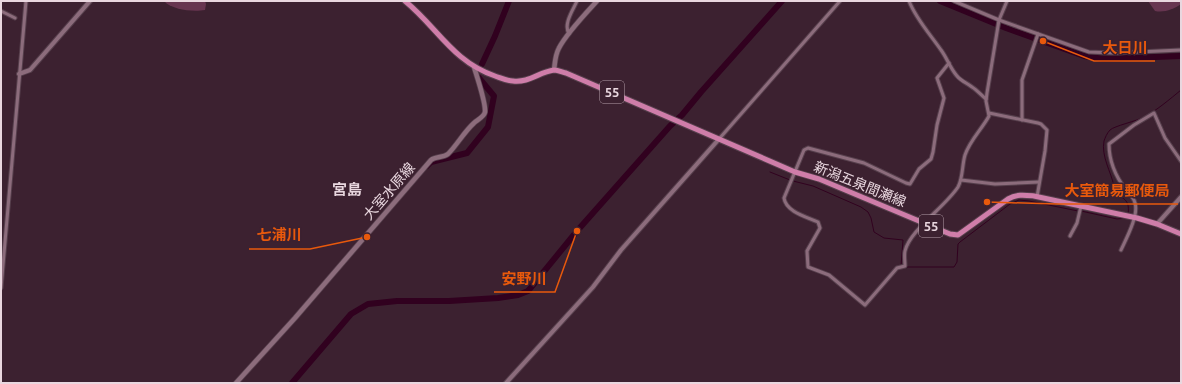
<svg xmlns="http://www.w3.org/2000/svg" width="1182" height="384" font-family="Ubuntu,'Noto Sans JP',sans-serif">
	<rect width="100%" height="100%" fill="#3c2130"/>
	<g fill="#673550">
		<path d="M 164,1 L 205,1 L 206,4 L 205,10 C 193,12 172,10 164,1 Z"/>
		<path d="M 1148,1 L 1181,1 L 1181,4 C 1174,9 1164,13 1155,11 Z"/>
	</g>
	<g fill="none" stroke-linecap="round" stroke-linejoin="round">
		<g stroke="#31011f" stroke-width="1">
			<polyline points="770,172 790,180"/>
			<polyline points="793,181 813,186 861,207 868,212 871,218 874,232 884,238 903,240 901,266"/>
			<polyline points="1081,211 1117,219 1127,218"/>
			<path d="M 1128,214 C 1131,195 1118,201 1114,186 C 1111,172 1101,156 1104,141 C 1105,138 1107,133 1110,130 C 1114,126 1137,121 1144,117 C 1156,111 1170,99 1181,90"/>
			<polyline points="907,267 954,267 957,262 958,244 960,242 1010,204 1019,200 1029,201 1078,211"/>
		</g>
		<g stroke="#31011f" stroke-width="6">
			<polyline points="940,1 1006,28 1084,56 1103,59 1181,56"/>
			<polyline points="482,64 495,36 509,1"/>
			<polyline points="427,166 431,162 467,153 488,127 494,96 479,78"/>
			<polyline points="292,383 351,314 368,304 397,301 449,301 498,298 518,295 528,291 577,231 670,126 682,115 701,92 782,1"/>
		</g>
		<defs>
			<g id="minor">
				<path d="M 909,1 C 916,19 930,34 941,50 C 947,58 950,68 957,76 C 961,81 967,83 972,87 C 977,90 981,95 986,99"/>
				<polyline points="954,1 999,20 1089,52 1116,53 1181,50"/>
				<polyline points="1,11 15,18"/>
				<path d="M 569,34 C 563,24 573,10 577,1"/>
				<path d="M 949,63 L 937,78 L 944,98 L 937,125 L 933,152 L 931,159 L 919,169 L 910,184 L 906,183 L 864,163 L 808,148 L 804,150 L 784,198 C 786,212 807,217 818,222 L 820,228 L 807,251 L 808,267 L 829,275 L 865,305 L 897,268 L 905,266 C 905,261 904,255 905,251 C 910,230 945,207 958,187 C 963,178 962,165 965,155 C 970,140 982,129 989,116 L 986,101 L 987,93 L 999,20 L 1007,1"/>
				<polyline points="989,113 1038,123 1041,124 1047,130 1045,151 1037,197"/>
				<polyline points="1022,120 1022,80 1038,34"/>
				<polyline points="719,139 840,1"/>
				<polyline points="961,180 995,184 1039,182"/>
				<polyline points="1070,236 1077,223 1081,206"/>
				<path d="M 1121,250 C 1126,239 1139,215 1135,203 C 1134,197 1129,194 1126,190 C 1116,177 1109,160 1109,144 L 1134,125 L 1154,113 L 1165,138 L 1181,161"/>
				<polyline points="1,288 26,1"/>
			</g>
			<g id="tertiary">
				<polyline points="19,74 30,70 90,1"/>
				<polyline points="1157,224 1181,197"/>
				<polyline points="506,383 593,287 621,250 719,139"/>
			</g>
			<g id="secondary">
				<path d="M 554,70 C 555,63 555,55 559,48 C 566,34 586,13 597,1"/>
				<path d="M 236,383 L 295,318 L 431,160 C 436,156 443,158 448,154 C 457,145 464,132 474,123 C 477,120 484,117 485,112 C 486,103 477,77 474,67"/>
			</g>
			<path id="primary" d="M 405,1 C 437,27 453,62 495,76 C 501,78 507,81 513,81 C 529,83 539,72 554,70 C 558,70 562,72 566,73 L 795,172 L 819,179 L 950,234 L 958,235 L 1008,199 C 1017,194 1024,195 1034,196 L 1137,218 L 1157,224 L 1181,234"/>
		</defs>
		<use href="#minor" stroke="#563f4c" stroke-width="5"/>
		<use href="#tertiary" stroke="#563f4c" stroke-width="6"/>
		<use href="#secondary" stroke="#563f4c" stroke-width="6"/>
		<use href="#primary" stroke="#563f4c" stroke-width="7"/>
		<use href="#minor" stroke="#8c6c7c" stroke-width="3"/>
		<use href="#tertiary" stroke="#8c6c7c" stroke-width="4"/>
		<use href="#secondary" stroke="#8c6c7c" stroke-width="4.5"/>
		<use href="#primary" stroke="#cf7da9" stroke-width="5"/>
	</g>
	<g text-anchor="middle" stroke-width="3" stroke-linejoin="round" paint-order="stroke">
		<g fill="#3c2130" stroke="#b5a0aa" stroke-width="1">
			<rect x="600" y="81" width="24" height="22" rx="3"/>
			<rect x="919" y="215" width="24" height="22" rx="3"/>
		</g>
		<g font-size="13" font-weight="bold" fill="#e9d7df">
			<text x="612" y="97">55</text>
			<text x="931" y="231">55</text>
		</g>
		<g font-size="14" fill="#e9d7df" stroke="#3c2130">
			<text transform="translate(860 184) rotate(22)" y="5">新潟五泉間瀬線</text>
			<text transform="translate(389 191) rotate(-49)" y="5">大室水原線</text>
		</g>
		<g font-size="15" font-weight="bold" fill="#e9d7df" stroke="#3c2130">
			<text x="347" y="195">宮島</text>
		</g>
	</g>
	<path fill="none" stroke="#e8590c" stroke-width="1.5" d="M1043 41L1094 61H1155M987 202L1057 204H1178M367 237L310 249H249M577 231L555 292H494"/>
	<g fill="#e8590c" stroke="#3c2130" stroke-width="1.5">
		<circle cx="1043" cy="41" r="4"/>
		<circle cx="987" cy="202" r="4"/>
		<circle cx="367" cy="237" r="4"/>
		<circle cx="577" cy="231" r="4"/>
	</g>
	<g font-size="15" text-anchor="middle" font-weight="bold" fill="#e8590c" stroke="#3c2130" stroke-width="3" stroke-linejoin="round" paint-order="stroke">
		<text x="1125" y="53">大日川</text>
		<text x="1117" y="196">大室簡易郵便局</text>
		<text x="279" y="240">七浦川</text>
		<text x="524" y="284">安野川</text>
	</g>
	<rect width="1182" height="384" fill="none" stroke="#e9d7df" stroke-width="4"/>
</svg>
